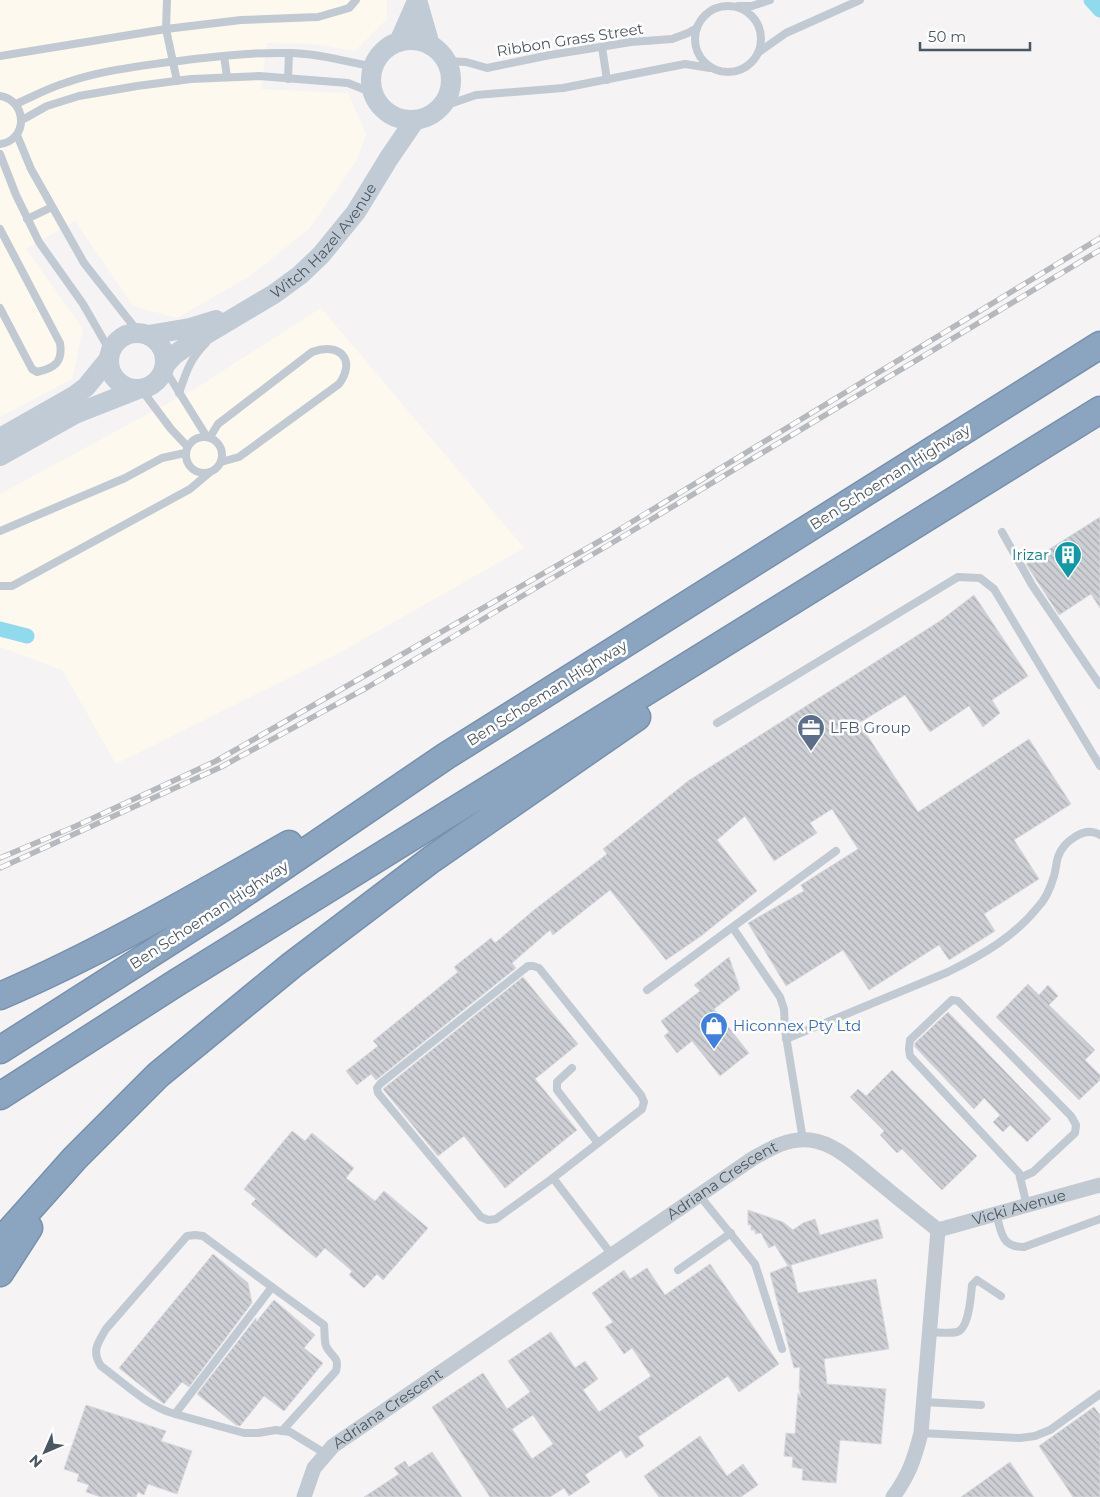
<svg xmlns="http://www.w3.org/2000/svg" width="1100" height="1497" font-family="Montserrat,sans-serif">
	<defs>
		<pattern id="building-back-hatch" width="6" height="6" patternUnits="userSpaceOnUse" patternTransform="scale(1.25)"><rect width="6" height="6" fill="#cdcfd5"/><path d="M-1 5l2 2M0 0l6 6M5-1l2 2" fill="none" stroke="#a8abb0"/></pattern>
	</defs>
	<rect width="100%" height="100%" fill="#f5f3f3"/>
	<g fill="#fdf9ef">
		<polygon points="0,0 387,0 387,19 355,51 313,44 267,43 261,89 348,93 366,134 357,160 309,229 250,276 177,318 133,306 75,221 26,249 83,329 72,379 0,417"/>
		<polygon points="321,308 524,548 341,652 116,764 62,670 0,647 0,494 196,388"/>
	</g>
	<g fill="none" stroke-linecap="round" stroke-linejoin="round">
		<g stroke="#90daee" stroke-width="15">
			<polyline points="1091,0 1100,10"/>
			<polyline points="0,629 27,636"/>
		</g>
	</g>
	<g fill="url(#building-back-hatch)" stroke="#d7d9de" fill-rule="evenodd">
		<polygon points="1100,517 1100,608 1091,594 1059,615 1026,564"/>
		<polygon points="974,595 1028,676 992,700 1000,713 983,727 969,706 930,732 905,695 859,723 918,812 1029,739 1071,804 1014,840 1039,879 984,914 995,931 949,960 939,945 869,990 843,950 786,986 748,923 804,891 801,885 858,849 832,809 810,823 817,833 774,861 745,816 717,840 757,891 701,936 666,960 610,890 553,935 550,930 512,963 516,968 376,1080 371,1074 357,1085 346,1071 378,1046 373,1041 458,972 454,967 491,938 495,943 534,910 607,854 603,849 688,781 940,621"/>
		<polygon points="729,957 740,989 714,1009 749,1053 720,1076 692,1041 677,1053 664,1036 669,1032 661,1021 700,991 694,985"/>
		<polygon points="523,977 578,1044 535,1079 577,1130 505,1188 464,1136 438,1156 383,1089"/>
		<polygon points="1028,984 1039,995 1048,985 1058,996 1049,1005 1095,1050 1085,1060 1100,1075 1100,1080 1079,1100 996,1017"/>
		<polygon points="948,1012 1051,1119 1027,1142 1010,1125 1003,1132 993,1122 1000,1115 984,1098 974,1109 915,1047 915,1043"/>
		<polygon points="892,1070 977,1156 942,1190 902,1149 897,1153 880,1135 884,1131 850,1097 858,1089 866,1096"/>
		<polygon points="292,1131 305,1141 312,1133 354,1168 346,1178 375,1201 384,1191 428,1228 383,1280 377,1274 364,1288 349,1275 352,1271 325,1248 316,1258 251,1204 256,1199 244,1189"/>
		<polygon points="748,1210 783,1222 793,1230 803,1223 815,1219 820,1235 878,1219 883,1238 791,1265 798,1293 876,1279 889,1349 824,1359 827,1384 886,1389 881,1444 840,1440 836,1483 802,1480 803,1469 792,1467 793,1457 784,1456 786,1433 795,1434 798,1393 801,1397 799,1388 800,1367 794,1368 770,1273 790,1265 788,1266 775,1245 769,1248 761,1233 755,1234 755,1230 751,1230 751,1225 748,1225"/>
		<polygon points="213,1254 248,1283 252,1303 189,1387 182,1382 164,1404 119,1368"/>
		<path d="M 710,1264 L 779,1364 L 739,1392 L 728,1376 L 638,1437 L 644,1446 L 626,1458 L 621,1450 L 585,1475 L 590,1482 L 569,1496 L 564,1488 L 550,1497 L 490,1497 L 432,1407 L 483,1373 L 507,1409 L 530,1392 L 508,1361 L 551,1332 L 575,1368 L 585,1361 L 598,1379 L 583,1390 L 599,1412 L 651,1376 L 632,1348 L 624,1354 L 605,1327 L 613,1322 L 592,1293 L 624,1270 L 630,1279 L 647,1268 L 665,1295 ZM 533,1415 L 553,1444 L 532,1459 L 512,1429 Z"/>
		<polygon points="274,1300 315,1335 304,1348 323,1363 284,1411 264,1396 240,1426 236,1425 197,1394 256,1318 256,1322"/>
		<polygon points="86,1405 166,1431 161,1441 192,1451 177,1494 148,1484 144,1495 138,1492 136,1497 101,1497 86,1492 89,1485 77,1481 79,1474 64,1469"/>
		<polygon points="1094,1407 1100,1415 1100,1497 1073,1497 1039,1446"/>
		<polygon points="700,1436 727,1476 743,1464 758,1485 741,1497 659,1497 644,1476"/>
		<polygon points="432,1452 462,1497 364,1497 399,1474 394,1468 405,1461 409,1467"/>
		<polygon points="1010,1462 1034,1497 961,1497"/>
	</g>
	<g fill="none" stroke-linecap="round" stroke-linejoin="round">
		<defs>
			<g id="highway">
				<path d="M 0,996 C 100,953 194,898 289,844"/>
				<polyline points="0,1050 224,907 446,756 1100,345"/>
				<polyline points="0,1096 176,983 1100,410"/>
				<polyline points="0,1242 75,1158 158,1075 292,965 432,859 637,717"/>
				<polyline points="0,1273 29,1228"/>
			</g>
		</defs>
		<use href="#highway" stroke="#7690ad" stroke-width="29"/>
		<g stroke="#c1cad2" stroke-width="8">
			<polyline points="167,0 166,29 177,81"/>
			<circle cx="728" cy="39" r="33"/>
			<polyline points="738,6 752,6 770,0"/>
			<polyline points="602,47 607,80"/>
			<polyline points="759,52 786,33 860,0"/>
			<polyline points="0,56 166,29 241,20 318,17 349,8 356,0"/>
			<polyline points="224,56 227,77"/>
			<polyline points="446,61 466,62 487,68 550,55 631,42 672,39 688,33 697,28"/>
			<polyline points="288,79 289,53"/>
			<path d="M 0,96 C 27,100 29,140 0,144"/>
			<path d="M 16,104 C 32,97 48,88 65,83 C 99,71 134,67 169,62 C 210,57 250,52 291,53 C 319,54 346,61 373,67"/>
			<polyline points="441,107 476,95 563,88 685,64 710,68"/>
			<polyline points="22,120 47,106 79,96 137,86 191,79 259,76 348,83 373,93"/>
			<polyline points="17,135 31,169 84,263 139,333"/>
			<polyline points="0,154 16,195 39,242 83,304 110,351"/>
			<polyline points="27,219 52,207"/>
			<path d="M 0,229 L 60,343 C 63,362 55,368 37,372 L 32,369 L 0,308"/>
			<polyline points="164,368 207,437"/>
			<polyline points="141,389 171,429 187,446"/>
			<path d="M 179,393 C 186,372 190,359 206,343"/>
			<circle cx="204" cy="455" r="18"/>
			<path d="M 210,437 L 218,424 L 312,352 C 339,342 357,359 339,384 L 239,457 L 221,462"/>
			<polyline points="0,531 125,478 162,458 185,453"/>
			<polyline points="1002,532 1032,585 1100,685"/>
			<polyline points="0,586 12,586 190,489 209,473"/>
			<polyline points="717,723 958,577 980,578 994,589 1100,766"/>
			<polyline points="733,928 780,997 784,1009 785,1030 803,1140"/>
			<polygon points="528,966 533,966 539,968 641,1095 644,1102 642,1109 553,1178 496,1219 488,1220 481,1217 378,1093 377,1088 381,1083"/>
			<polyline points="647,990 836,851"/>
			<path d="M 786,1039 L 948,972 C 982,955 1014,937 1038,907 C 1045,900 1051,886 1054,876 C 1056,870 1056,863 1058,857 C 1063,842 1085,825 1100,835"/>
			<polyline points="572,1068 557,1082 557,1090 598,1143"/>
			<polyline points="553,1178 612,1255"/>
			<polyline points="1020,1178 1033,1172 1075,1133 1076,1125 1071,1116 958,1001 952,1000 910,1040 909,1049 910,1056 1019,1173 1027,1206"/>
			<polyline points="699,1195 755,1264 782,1349"/>
			<path d="M 996,1214 C 1002,1233 1001,1247 1024,1247 L 1100,1219"/>
			<polyline points="678,1270 731,1233"/>
			<path d="M 272,1287 L 324,1325 C 325,1332 324,1340 326,1346 C 331,1357 340,1356 336,1371 L 282,1431"/>
			<path d="M 929,1332 C 937,1332 949,1334 957,1332 C 969,1329 971,1295 972,1285 L 977,1280 L 1001,1296"/>
			<polyline points="923,1402 981,1405"/>
			<path d="M 175,1414 L 272,1287 L 203,1236 L 195,1235 L 187,1236 L 106,1329 C 98,1343 91,1351 101,1366 C 124,1383 147,1406 175,1414 L 244,1433 L 258,1433 L 276,1430 L 290,1432 L 326,1454"/>
			<polyline points="921,1433 1020,1438 1035,1436 1050,1430 1100,1394"/>
		</g>
		<g stroke="#c1cad2" stroke-width="15">
			<path id="s1" d="M 938,1230 L 1100,1185"/>
			<path id="s2" d="M 304,1497 L 314,1468 L 333,1446 L 752,1159 C 771,1148 787,1138 810,1140 C 837,1143 860,1168 881,1184 C 900,1200 919,1215 938,1230 L 921,1433 C 914,1460 909,1475 893,1497"/>
		</g>
		<g stroke="#c1cbd6" stroke-width="20">
			<polyline points="417,0 430,45"/>
			<circle cx="411" cy="80" r="40"/>
			<polyline points="399,42 417,1"/>
			<circle cx="137" cy="361" r="28"/>
			<polyline points="148,335 190,328 216,320"/>
			<path id="s3" d="M 165,365 L 174,355 L 190,344 L 274,294 L 300,275 L 321,255 L 356,212 L 389,158 L 415,120"/>
			<polyline points="0,438 74,396 86,387 108,360"/>
			<polyline points="0,456 75,414 136,390"/>
		</g>
		<use href="#highway" stroke="#8ba5c1" stroke-width="26"/>
		<defs>
			<g id="rail">
				<polyline points="0,858 76,826 216,761 612,534 1100,238"/>
				<polyline points="0,868 221,767 368,687 617,540 1100,250"/>
			</g>
		</defs>
		<use href="#rail" stroke="#b5b8bd" stroke-width="5.5"/>
		<use href="#rail" stroke="#fff" stroke-width="4" stroke-dasharray="11" stroke-linecap="butt"/>
	</g>
	<defs>
		<symbol id="building-pin" viewBox="-11 -11 22 30"><path d="M0 17L-7.5 6A9.5 9.5 0 1 1 7.5 6Z" fill="#0f9aa8" stroke="#fff"/><path d="M-4-6H4V6H1V3H-1V6H-4ZM-2.5-4.3h1.7v1.8h-1.7ZM.8-4.3h1.7v1.8H.8ZM-2.5-1h1.7V.8h-1.7ZM.8-1h1.7V.8H.8Z" fill="#fff"/></symbol>
		<symbol id="office-pin" viewBox="-11 -11 22 30"><path d="M0 17L-7.5 6A9.5 9.5 0 1 1 7.5 6Z" fill="#5c6f8a" stroke="#fff"/><path d="M-6-3h4V-5.5h4V-3h4V5H-6ZM-1-4.5V-3h2v-1.5ZM-6 0V1H6V0Z" fill="#fff"/></symbol>
		<symbol id="shop-pin" viewBox="-11 -11 22 30"><path d="M0 17L-7.5 6A9.5 9.5 0 1 1 7.5 6Z" fill="#3f7fe0" stroke="#fff"/><path d="M-5-2.5h2.3a2.7 3.5 0 0 1 5.4 0H5L5.5 6h-11ZM-1.5-2.5h3a1.5 2.3 0 0 0-3 0Z" fill="#fff"/></symbol>
	</defs>
	<g fill-rule="evenodd">
		<use href="#building-pin" x="1052" y="539" width="32" height="43"/>
		<use href="#office-pin" x="795" y="712" width="32" height="43"/>
		<use href="#shop-pin" x="698" y="1010" width="32" height="43"/>
	</g>
	<g text-anchor="middle" stroke-width="5" stroke-linejoin="round" paint-order="stroke">
		<g font-size="15" fill="#4a5661" stroke="#fff">
			<text transform="translate(570 40) rotate(-9)" y="5">Ribbon Grass Street</text>
			<text dy="5" stroke="none"><textPath href="#s3" startOffset="204">Witch Hazel Avenue</textPath></text>
			<text transform="translate(890 477) rotate(-32)" y="5">Ben Schoeman Highway</text>
			<text transform="translate(547 693) rotate(-32)" y="5">Ben Schoeman Highway</text>
			<text transform="translate(209 915) rotate(-33)" y="5">Ben Schoeman Highway</text>
			<text dy="5" stroke="none"><textPath href="#s2" startOffset="531">Adriana Crescent</textPath></text>
			<text dy="5" stroke="none"><textPath href="#s1" startOffset="84">Vicki Avenue</textPath></text>
			<text dy="5" stroke="none"><textPath href="#s2" startOffset="126">Adriana Crescent</textPath></text>
		</g>
		<g font-size="15" fill="#0d838f" stroke="#fff" text-anchor="end">
			<text x="1049" y="560">Irizar</text>
		</g>
		<g font-size="15" fill="#4e5e75" stroke="#fff" text-anchor="start">
			<text x="830" y="733">LFB Group</text>
		</g>
		<g font-size="15" fill="#366cbe" stroke="#fff" text-anchor="start">
			<text x="733" y="1031">Hiconnex Pty Ltd</text>
		</g>
	</g>
	<g transform="translate(45 1452) rotate(225)" stroke="#ffffff" stroke-width="4" paint-order="stroke">
	<path d="M0-4L9 19L0 12L-9 19Z" fill="#4a5661"/>
	<text y="-8" font-size="14" font-weight="bold" text-anchor="middle" fill="#4a5661">N</text>
	</g>
	<path d="M920 42v8h110v-8" fill="none" stroke="#4a5661" stroke-width="2.5"/>
	<text x="928" y="42" font-size="15" fill="#4a5661" stroke="#ffffff" stroke-width="4" paint-order="stroke">50 m</text>
</svg>
